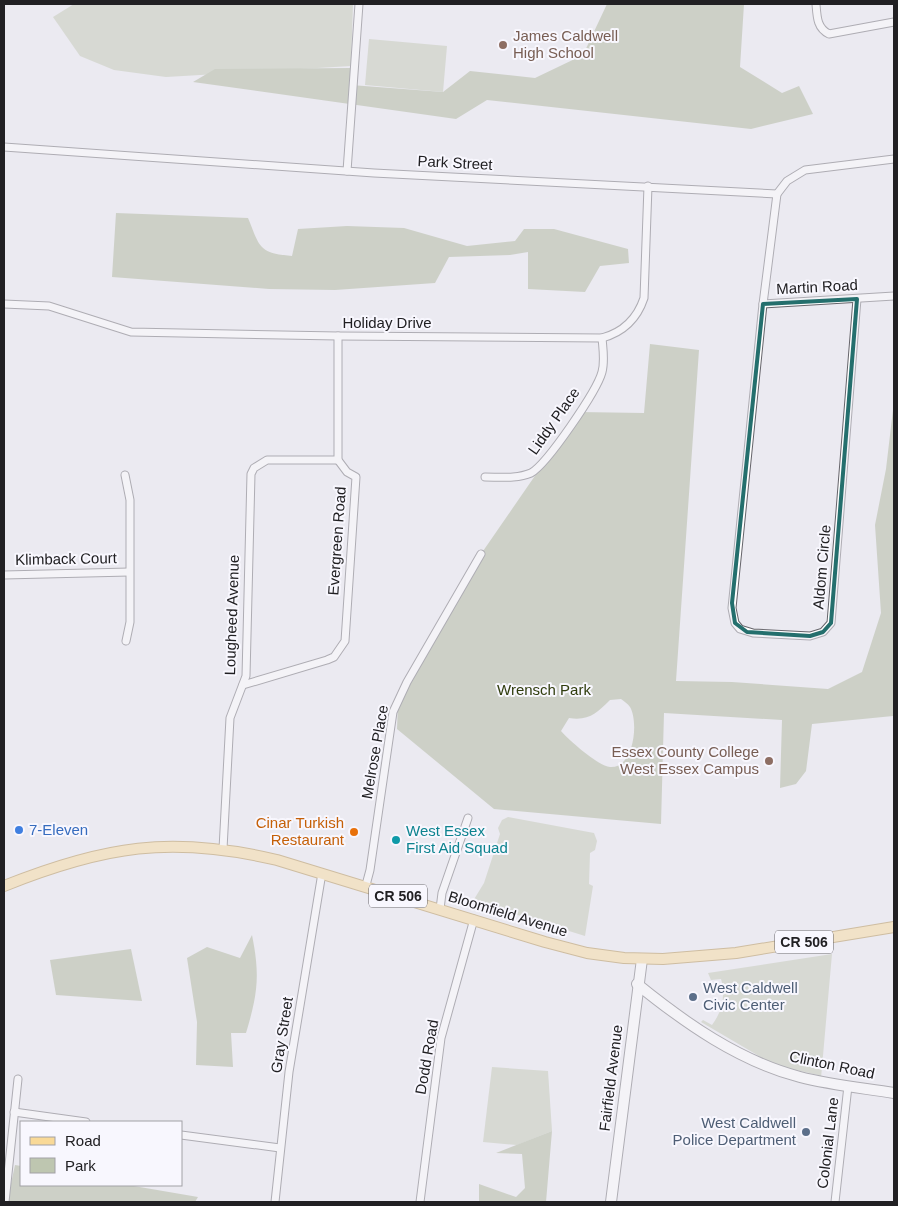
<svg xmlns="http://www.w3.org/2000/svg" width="898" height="1206" font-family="Helvetica,sans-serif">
	<rect width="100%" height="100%" fill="#ebeaf1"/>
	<g fill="#bec6b0">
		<polygon points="74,4 353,4 351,66 166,77 114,70 80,56 53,17"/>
		<polygon points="369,39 447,46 443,92 365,85"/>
		<polygon points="508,817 594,833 597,841 595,850 590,853 589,884 593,886 585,936 473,901 484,883 500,834 498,828 502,820"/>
		<path d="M 832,954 L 821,1078 L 818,1075 L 774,1065 L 701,1022 L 703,1020 L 712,1025 C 722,1012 726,995 721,979 L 711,980 L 708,973 Z"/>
		<polygon points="492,1067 548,1071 552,1131 517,1145 483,1142"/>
	</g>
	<g fill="#a8b296" fill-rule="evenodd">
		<polygon points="607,4 744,4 740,67 782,93 799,86 813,114 751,129 487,100 456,119 193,82 215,69 351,68 351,85 443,92 470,71 535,78 583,55"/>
		<path d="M 116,213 L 248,218 C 260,247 258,253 292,256 L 298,229 L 347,226 L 404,228 L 467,246 L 515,241 L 524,229 L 554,229 L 628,249 L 629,263 L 600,266 L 585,292 L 528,289 L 528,252 L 510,255 L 449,257 L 435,283 L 335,290 L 269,289 L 112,277 Z"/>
		<path d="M 650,344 L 699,350 L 676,681 L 732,682 L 828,689 L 862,672 L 881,613 L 875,525 L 886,469 L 894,401 L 893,716 L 812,724 L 806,771 L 796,784 L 780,788 L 782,720 L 664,713 L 661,824 L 494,809 L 397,729 L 398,702 L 481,554 L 579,412 L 644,413 ZM 621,699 C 624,701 628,704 630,707 C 639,722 634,769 610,767 C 598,766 569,740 561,731 L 569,718 C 589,721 597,713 610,700 Z"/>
		<path d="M 252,935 C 260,975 258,993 246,1033 L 231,1033 L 233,1067 L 196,1065 L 197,1022 L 187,958 L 207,947 L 240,958 Z"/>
		<polygon points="131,949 142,1001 56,995 50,960"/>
		<polygon points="552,1131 546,1202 479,1202 479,1184 516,1197 525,1188 522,1154 496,1153"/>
		<polygon points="15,1165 21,1166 21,1185 128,1185 198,1197 195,1202 7,1202"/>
	</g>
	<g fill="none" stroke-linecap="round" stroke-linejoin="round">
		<defs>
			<g id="street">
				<path d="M 816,4 C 817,17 817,28 829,34 L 894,22"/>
				<polyline points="4,147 374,173 777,194 787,181 805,170 894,159"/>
				<polyline points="347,171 359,4"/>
				<polyline points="777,194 763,304 732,608 735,623 740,629 753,633 810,636 823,632 831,623 857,299"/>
				<path d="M 4,304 L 49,306 L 131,332 L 338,336 L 602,338 C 624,332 637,319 644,298 L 648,186"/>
				<polyline points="763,304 894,296"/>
				<polyline points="125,475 130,500 130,622 126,641"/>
				<path d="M 485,477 C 500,477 517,479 531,473 C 547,464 597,391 602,372 C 605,361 603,350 602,338"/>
				<polyline points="4,575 129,572"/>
				<polyline points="243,685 327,660 334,657 345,641 356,477 347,472 338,460 338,336"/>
				<polyline points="223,849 230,718 246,676 251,474 254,468 267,460 338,460"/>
				<polyline points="366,885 370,870 393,712 407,682 481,554"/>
				<polyline points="440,909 442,893 468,818"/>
				<polyline points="14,1112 86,1122"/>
				<polyline points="181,1135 280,1148"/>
				<polyline points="5,1202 18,1079"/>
				<polyline points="275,1202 289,1072 322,873"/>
				<polyline points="420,1202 441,1038 474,919"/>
				<polyline points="835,1202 848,1086"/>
			</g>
			<g id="secondary">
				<path d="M 637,984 C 685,1023 739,1061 800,1077 C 831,1085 863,1088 894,1093"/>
				<polyline points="611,1202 642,959"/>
			</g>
			<path id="primary" d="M 4,886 C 104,846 171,835 277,860 L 545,942 L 587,953 L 624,958 L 663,959 L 736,953 L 894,927"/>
		</defs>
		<use href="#street" stroke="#65646a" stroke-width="9"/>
		<use href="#secondary" stroke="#65646a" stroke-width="12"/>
		<use href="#primary" stroke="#ab8842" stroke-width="12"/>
		<use href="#street" stroke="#fff" stroke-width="7"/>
		<use href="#secondary" stroke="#fff" stroke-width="10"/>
		<use href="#primary" stroke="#f9d997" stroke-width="10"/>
	</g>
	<path d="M0 0H898V1206H0ZM 857,299 L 831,623 L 823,632 L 810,636 L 747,632 L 735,623 L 732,603 L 763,304 Z" fill="#ebeaf1" fill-opacity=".55" fill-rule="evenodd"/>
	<path fill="none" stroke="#246f6d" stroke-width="4" stroke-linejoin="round" d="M 857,299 L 831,623 L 823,632 L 810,636 L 747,632 L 735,623 L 732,603 L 763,304 Z"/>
	<g fill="#8d6e63" stroke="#f8f7fe" stroke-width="2">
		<circle cx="503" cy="45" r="5"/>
		<circle cx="769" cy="761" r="5"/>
	</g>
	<circle fill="#3f7fe0" stroke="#f8f7fe" stroke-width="2" cx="19" cy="830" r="5"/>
	<circle fill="#e8710a" stroke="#f8f7fe" stroke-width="2" cx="354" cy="832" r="5"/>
	<circle fill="#0f9aa8" stroke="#f8f7fe" stroke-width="2" cx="396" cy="840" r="5"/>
	<g fill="#5c6f8a" stroke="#f8f7fe" stroke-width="2">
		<circle cx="693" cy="997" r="5"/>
		<circle cx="806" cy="1132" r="5"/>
	</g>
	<g text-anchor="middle" stroke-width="4" stroke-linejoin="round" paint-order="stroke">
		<g fill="#f8f7fe" stroke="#626065" stroke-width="1">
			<rect x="369" y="884.5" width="58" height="23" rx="4"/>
			<rect x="775" y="930.5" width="58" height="23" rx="4"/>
		</g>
		<g font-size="14" font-weight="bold" fill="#212023">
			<text x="398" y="901">CR 506</text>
			<text x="804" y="947">CR 506</text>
		</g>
		<g font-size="15" fill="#785e54" stroke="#f8f7fe" text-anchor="start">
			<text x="513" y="41">James Caldwell<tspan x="513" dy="17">High School</tspan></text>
			<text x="759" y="757" text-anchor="end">Essex County College<tspan x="759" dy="17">West Essex Campus</tspan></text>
		</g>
		<g font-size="15" fill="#212023" stroke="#f8f7fe">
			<text transform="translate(455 163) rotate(3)" y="5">Park Street</text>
			<text transform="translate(817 287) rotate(-3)" y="5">Martin Road</text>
			<text x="387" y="328">Holiday Drive</text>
			<text transform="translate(554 421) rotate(-55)" y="5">Liddy Place</text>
			<text transform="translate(337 541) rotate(-86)" y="5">Evergreen Road</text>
			<text transform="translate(66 559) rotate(-1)" y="5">Klimback Court</text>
			<text transform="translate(822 567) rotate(-85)" y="5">Aldom Circle</text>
			<text transform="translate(232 615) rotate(-88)" y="5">Lougheed Avenue</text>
			<text transform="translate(375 752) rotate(-80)" y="5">Melrose Place</text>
			<text transform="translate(508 914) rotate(17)" y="5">Bloomfield Avenue</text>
			<text transform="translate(282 1035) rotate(-81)" y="5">Gray Street</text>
			<text transform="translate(427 1057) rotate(-80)" y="5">Dodd Road</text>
			<text transform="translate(832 1065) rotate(12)" y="5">Clinton Road</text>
			<text transform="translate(611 1078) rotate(-83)" y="5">Fairfield Avenue</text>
			<text transform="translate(828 1143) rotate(-83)" y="5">Colonial Lane</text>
		</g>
		<g font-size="15" fill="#303d0d" stroke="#f8f7fe">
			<text x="544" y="695">Wrensch Park</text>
		</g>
		<g font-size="15" fill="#c56008" stroke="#f8f7fe" text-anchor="end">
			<text x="344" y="828">Cinar Turkish<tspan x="344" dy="17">Restaurant</tspan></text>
		</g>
		<g font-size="15" fill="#366cbe" stroke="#f8f7fe" text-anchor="start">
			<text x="29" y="835">7-Eleven</text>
		</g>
		<g font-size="15" fill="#0d838f" stroke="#f8f7fe" text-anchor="start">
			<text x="406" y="836">West Essex<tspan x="406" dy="17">First Aid Squad</tspan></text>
		</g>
		<g font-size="15" fill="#4e5e75" stroke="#f8f7fe" text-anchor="start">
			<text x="703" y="993">West Caldwell<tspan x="703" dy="17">Civic Center</tspan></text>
			<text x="796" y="1128" text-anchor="end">West Caldwell<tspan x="796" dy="17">Police Department</tspan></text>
		</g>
	</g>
	<rect width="898" height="1206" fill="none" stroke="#212023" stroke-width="10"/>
	<rect x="20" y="1121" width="162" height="65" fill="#f8f7fe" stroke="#a2a1a6"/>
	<rect x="30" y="1137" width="25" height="8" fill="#f9d997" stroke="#a2a1a6"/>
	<text x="65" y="1146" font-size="15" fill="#212023">Road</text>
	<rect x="30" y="1158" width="25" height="15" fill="#bec6b0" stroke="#a2a1a6"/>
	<text x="65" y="1171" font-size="15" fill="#212023">Park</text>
</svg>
